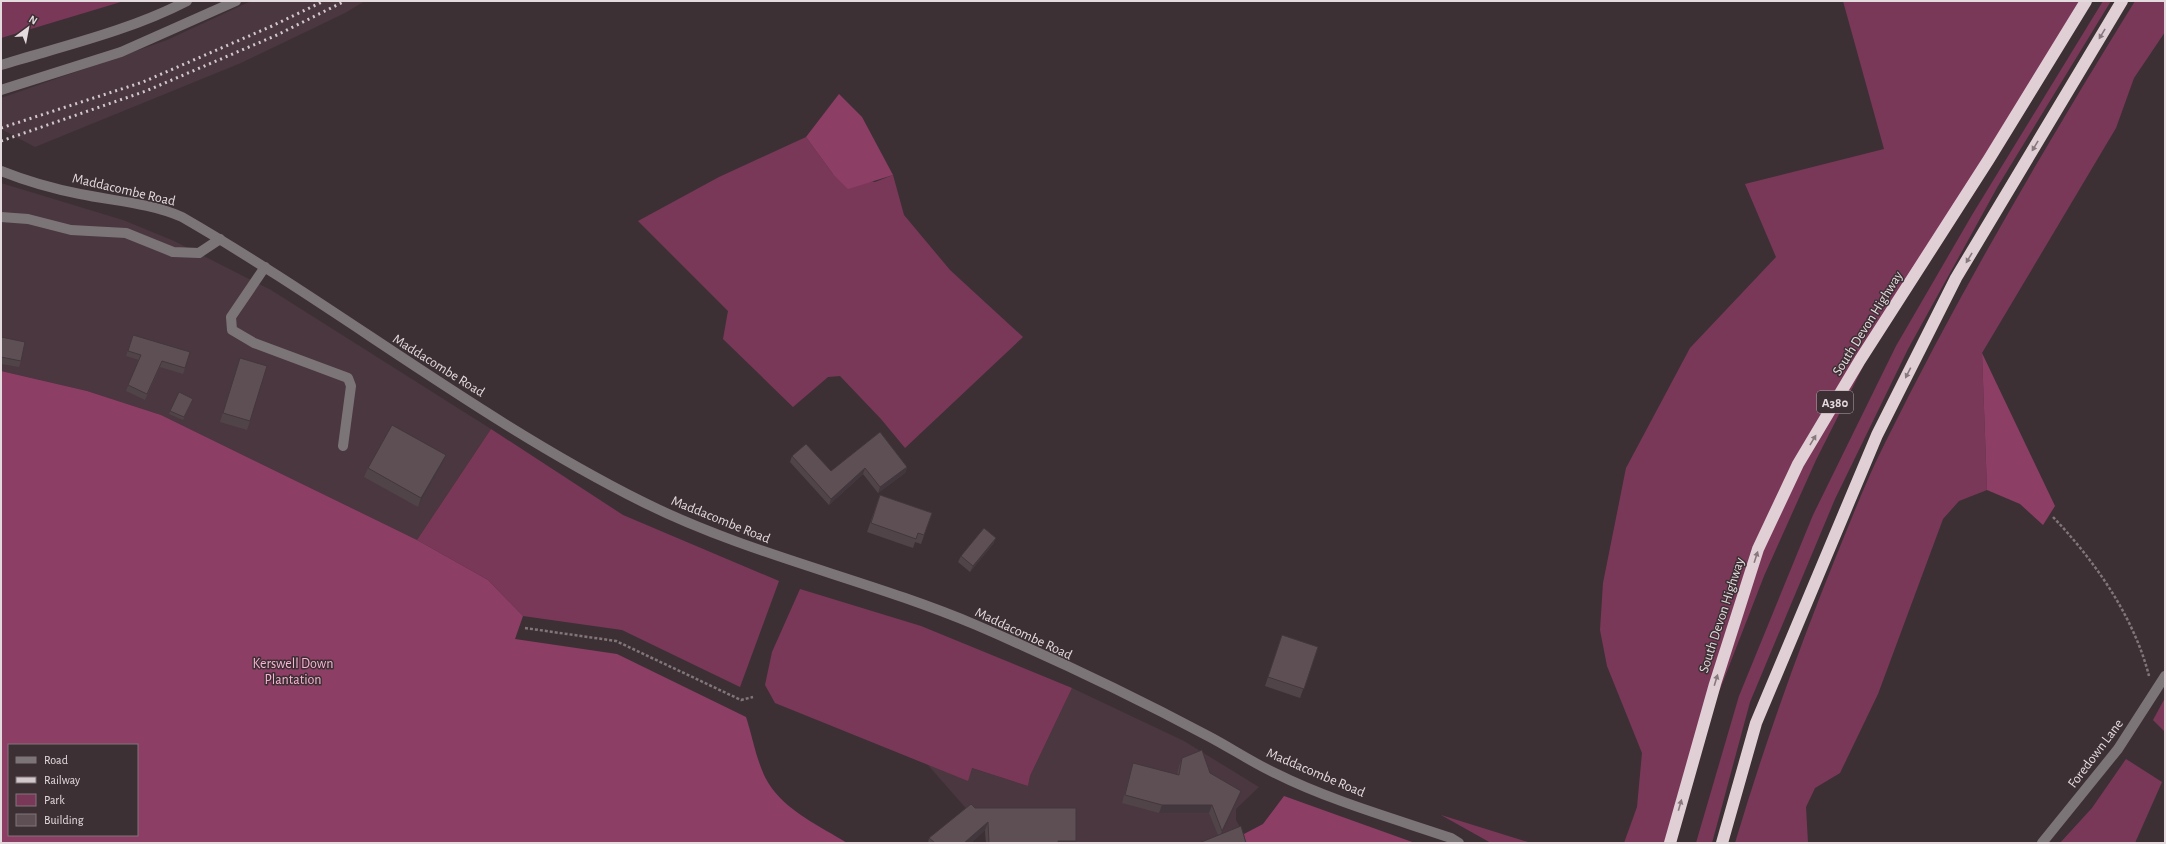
<svg xmlns="http://www.w3.org/2000/svg" width="2166" height="844" font-family="'Alegreya Sans',sans-serif">
	<rect width="100%" height="100%" fill="#3d3035"/>
	<g fill="#4b373f">
		<polygon points="251,1 365,1 345,13 241,63 35,147 1,129 1,98 167,40"/>
		<polygon points="1,183 123,220 174,241 271,290 491,429 417,540 161,415 87,391 1,371"/>
		<polygon points="1072,688 1184,741 1259,787 1236,809 1236,820 1244,834 1245,843 986,843 985,830 927,764 967,780 971,768 1028,786 1030,776"/>
	</g>
	<g fill="#7a3859">
		<polygon points="1,1 124,1 1,38"/>
		<polygon points="1843,1 2079,1 1881,331 1816,460 1764,576 1712,710 1670,843 1624,843 1637,807 1642,753 1607,666 1600,630 1603,583 1626,468 1690,348 1776,257 1745,184 1884,149"/>
		<polygon points="2103,1 2111,1 1998,186 1908,349 1835,499 1750,702 1712,843 1696,843 1739,696 1813,515 1896,346 1972,215"/>
		<path d="M 2135,1 L 2165,1 L 2165,32 L 2134,78 L 2116,128 L 1982,353 L 1987,490 L 1959,501 L 1943,519 L 1878,694 L 1840,773 L 1815,788 L 1806,807 L 1808,843 L 1735,843 C 1764,746 1797,653 1835,559 C 1851,520 1866,481 1885,443 C 1960,291 2046,145 2135,1 Z"/>
		<polygon points="806,137 833,174 875,182 893,175 904,215 950,270 1023,337 905,448 881,419 840,376 828,377 793,407 723,339 728,311 638,221 719,177"/>
		<polygon points="491,429 623,515 779,581 740,687 622,630 523,616 488,580 417,540"/>
		<polygon points="800,589 921,626 1072,688 1030,776 1028,786 972,768 968,781 775,703 765,685 772,652"/>
		<polygon points="2165,698 2165,732 2153,720"/>
		<polygon points="2126,759 2162,782 2135,843 2060,843 2092,808"/>
		<polygon points="1441,815 1531,843 1491,843"/>
	</g>
	<g fill="#8d3e65" fill-rule="evenodd">
		<polygon points="839,94 862,117 893,175 848,189 833,174 806,137"/>
		<polygon points="1982,353 2055,506 2043,525 2020,504 1987,490"/>
		<path d="M 1,371 L 87,391 L 161,415 L 417,540 L 488,580 L 523,616 L 515,639 L 617,654 L 746,717 C 753,738 757,765 769,784 C 786,811 820,826 847,843 L 1,843 ZM 9,745 L 137,745 L 137,835 L 9,835 Z"/>
		<polygon points="1284,796 1415,843 1245,843 1244,834 1263,824"/>
	</g>
	<g fill="none" stroke-linecap="round" stroke-linejoin="round">
		<g stroke="#807579" stroke-width="2.5" stroke-dasharray="3 2" stroke-linecap="butt">
			<path d="M 2053,517 C 2095,561 2134,617 2149,676"/>
			<polyline points="525,628 616,641 741,700 753,697"/>
		</g>
		<g stroke="#7c7578" stroke-width="10">
			<path d="M 1,65 C 63,46 129,31 187,1"/>
			<polyline points="1,90 121,52 236,1"/>
			<path d="M 1,171 C 26,181 54,189 80,194 C 114,201 150,203 182,217 C 338,307 481,421 643,502 C 749,555 867,579 976,625 C 1055,659 1133,696 1208,736 C 1231,748 1253,763 1277,774 C 1329,800 1395,819 1451,838 L 1459,843"/>
			<polyline points="1,217 28,219 71,230 126,233 173,252 199,253 220,239"/>
			<polyline points="265,267 231,317 232,330 254,343 348,378 351,386 343,446"/>
			<polyline points="2042,843 2118,749 2165,676"/>
		</g>
		<g stroke="#e1cfd6" stroke-width="12">
			<polyline points="1670,843 1715,684 1758,549 1798,464 1860,360 1989,159 2086,1"/>
			<polyline points="1722,843 1756,723 1877,435 1956,278 2122,1"/>
		</g>
		<g stroke="#d1c8cb" stroke-width="3" stroke-dasharray="2 4" stroke-linecap="butt">
			<polyline points="1,128 143,82 272,26 324,1"/>
			<polyline points="1,141 146,91 277,35 345,1"/>
		</g>
	</g>
	<g fill="#514449">
		<polygon points="133,335 185,368 183,374 160,367 145,400 126,391 139,360 126,356"/>
		<polygon points="1,337 21,361 19,367 1,364"/>
		<polygon points="240,358 250,421 247,430 220,422"/>
		<polygon points="192,402 183,420 169,414 170,411"/>
		<polygon points="880,432 907,467 905,473 878,493 863,474 829,505 790,462 792,456 831,471"/>
		<polygon points="442,464 418,507 364,477 368,468"/>
		<polygon points="880,495 932,513 921,544 915,542 913,548 867,532"/>
		<polygon points="996,538 993,544 970,572 958,562 961,556"/>
		<polygon points="1282,635 1318,647 1300,698 1265,686"/>
		<polygon points="1182,758 1210,773 1238,799 1221,834 1218,835 1209,813 1159,813 1122,803 1131,771 1133,763 1177,775 1179,766"/>
		<polygon points="975,808 1075,843 986,843 985,830 971,843 928,843 929,838"/>
	</g>
	<g fill="#42373c">
		<polygon points="446,455 442,464 418,507 421,498"/>
		<polygon points="907,467 905,473 878,493 880,487"/>
		<polygon points="865,468 863,474 829,505 831,499"/>
		<polygon points="996,538 993,544 970,572 973,566"/>
		<polygon points="1241,791 1238,799 1219,839 1222,831"/>
		<polygon points="1162,805 1212,805 1209,813 1159,813"/>
		<polygon points="988,822 985,830 971,843 964,843"/>
		<polygon points="1058,841 1076,841 1075,843 1058,843"/>
	</g>
	<g fill="#5e4f55" stroke="#42373c">
		<polygon points="133,335 190,352 185,368 162,361 147,394 128,385 141,355 128,351"/>
		<polygon points="1,337 25,342 21,361 1,357"/>
		<polygon points="240,358 267,366 250,421 223,413"/>
		<polygon points="179,392 193,399 184,417 170,411"/>
		<polygon points="392,425 446,455 421,498 368,468"/>
		<polygon points="880,432 907,467 880,487 865,468 831,499 792,456 806,444 831,471"/>
		<polygon points="880,495 932,513 924,535 918,533 916,539 871,523"/>
		<polygon points="984,528 996,538 973,566 961,556"/>
		<polygon points="1282,635 1318,647 1304,689 1268,677"/>
		<polygon points="1202,750 1210,773 1241,791 1222,831 1212,805 1162,805 1125,795 1133,763 1179,775 1182,758"/>
		<polygon points="971,804 975,808 1076,808 1076,841 1058,841 1058,843 989,843 988,822 964,843 935,843 929,838"/>
		<polygon points="1241,826 1246,843 1199,843"/>
	</g>
	<defs><path id="oneway-solid" d="M-6-.8H1V-3.2L6.5 0L1 3.2V.8H-6Z"/></defs>
	<g fill="#87787d">
		<use href="#oneway-solid" transform="translate(2102 34) rotate(121)"/>
		<use href="#oneway-solid" transform="translate(2035 146) rotate(121)"/>
		<use href="#oneway-solid" transform="translate(1969 258) rotate(121)"/>
		<use href="#oneway-solid" transform="translate(1908 373) rotate(117)"/>
		<use href="#oneway-solid" transform="translate(1813 440) rotate(-59)"/>
		<use href="#oneway-solid" transform="translate(1756 557) rotate(-72)"/>
		<use href="#oneway-solid" transform="translate(1716 680) rotate(-73)"/>
		<use href="#oneway-solid" transform="translate(1680 805) rotate(-74)"/>
	</g>
	<g text-anchor="middle" stroke-width="3" stroke-linejoin="round" paint-order="stroke">
		<rect fill="#3d3035" stroke="#b2a8ab" stroke-width="1" x="1817" y="391" width="36" height="22" rx="3"/>
		<g font-size="13" font-weight="bold" fill="#e4dbde">
			<text x="1835" y="407">A380</text>
		</g>
		<g font-size="14" fill="#e4dbde" stroke="#3d3035">
			<text transform="translate(124 189) rotate(13)" y="5">Maddacombe Road</text>
			<text transform="translate(1867 323) rotate(-58)" y="5">South Devon Highway</text>
			<text transform="translate(439 365) rotate(32)" y="5">Maddacombe Road</text>
			<text transform="translate(721 519) rotate(22)" y="5">Maddacombe Road</text>
			<text transform="translate(1721 615) rotate(-72)" y="5">South Devon Highway</text>
			<text transform="translate(1024 633) rotate(25)" y="5">Maddacombe Road</text>
			<text transform="translate(2095 753) rotate(-53)" y="5">Foredown Lane</text>
			<text transform="translate(1316 772) rotate(23)" y="5">Maddacombe Road</text>
		</g>
		<g font-size="14" fill="#f8b4d2" stroke="#3d3035">
			<text x="293" y="668">Kerswell Down<tspan x="293" dy="16">Plantation</tspan></text>
		</g>
	</g>
	<rect width="2166" height="844" fill="none" stroke="#e4dbde" stroke-width="4"/>
	<rect x="8" y="744" width="130" height="92" fill="#3d3035" stroke="#807479"/>
	<rect x="16" y="757" width="20" height="6" fill="#7c7578" stroke="#807479"/>
	<text x="44" y="764" font-size="12" fill="#e4dbde">Road</text>
	<rect x="16" y="777" width="20" height="6" fill="#d1c8cb" stroke="#807479"/>
	<text x="44" y="784" font-size="12" fill="#e4dbde">Railway</text>
	<rect x="16" y="794" width="20" height="12" fill="#7a3859" stroke="#807479"/>
	<text x="44" y="804" font-size="12" fill="#e4dbde">Park</text>
	<rect x="16" y="814" width="20" height="12" fill="#5e4f55" stroke="#807479"/>
	<text x="44" y="824" font-size="12" fill="#e4dbde">Building</text>
	<g transform="translate(28 28) rotate(32)" stroke="#3d3035" stroke-width="3" paint-order="stroke">
	<path d="M0-3L7 15L0 10L-7 15Z" fill="#e4dbde"/>
	<text y="-6" font-size="11" font-weight="bold" text-anchor="middle" fill="#e4dbde">N</text>
	</g>
</svg>
